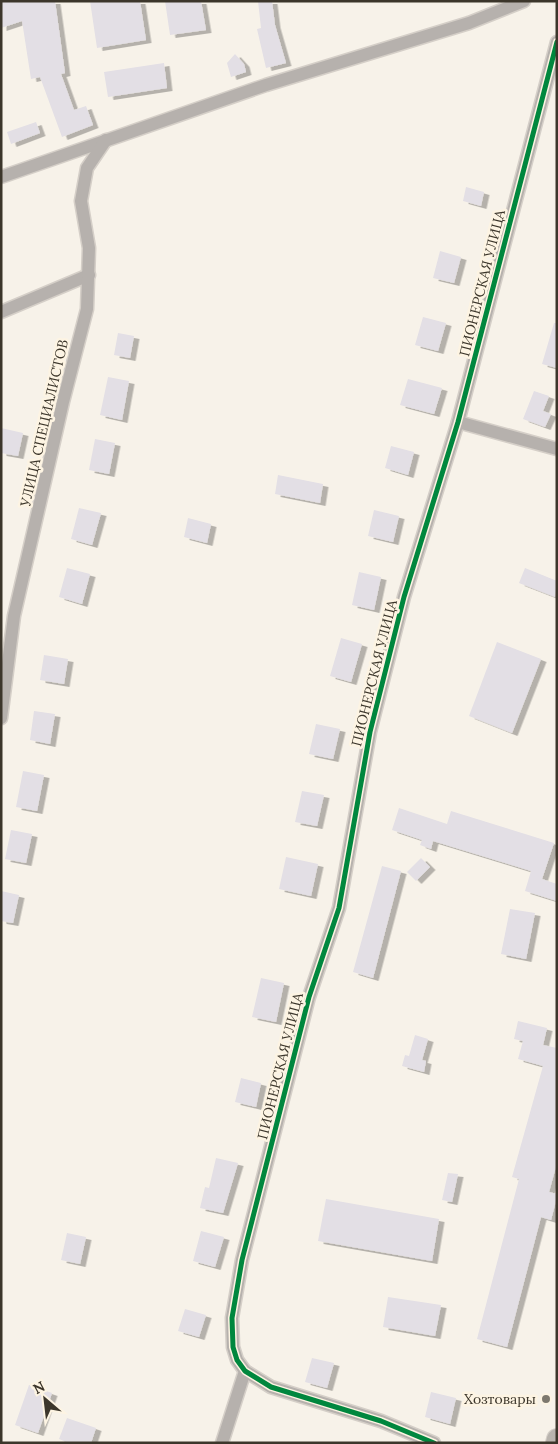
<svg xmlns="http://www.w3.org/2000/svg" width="558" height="1444" font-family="Lora,serif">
	<defs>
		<filter id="shadow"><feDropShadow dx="5.5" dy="3" stdDeviation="0" flood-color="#0004"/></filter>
	</defs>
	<rect width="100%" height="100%" fill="#f7f2e9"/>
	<g fill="#e3dfe5" filter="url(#shadow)">
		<polygon points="1,1 55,1 65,73 61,74 74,110 86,106 93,125 62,137 40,77 31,79 22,21 1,28"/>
		<polygon points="90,1 140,1 146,40 97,48"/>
		<polygon points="165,1 201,1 206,30 170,35"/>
		<polygon points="258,1 272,1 275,25 286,63 266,68 257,29 261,28"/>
		<polygon points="235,54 244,64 246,72 231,77 227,63"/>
		<polygon points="164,63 167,88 108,97 104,72"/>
		<polygon points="36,122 40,133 11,144 7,132"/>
		<polygon points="466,187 484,192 481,206 463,201"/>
		<polygon points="440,251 461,257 454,283 433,278"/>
		<polygon points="423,317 446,323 438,351 415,345"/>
		<polygon points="554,323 557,323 557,368 542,364"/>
		<polygon points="118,333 134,336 130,358 114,355"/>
		<polygon points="108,377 129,381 122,420 100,415"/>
		<polygon points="408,379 442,388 434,414 400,405"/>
		<polygon points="534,391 549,396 543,411 551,414 545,427 523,419"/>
		<polygon points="1,428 23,433 18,456 1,453"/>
		<polygon points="95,439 115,443 109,474 89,470"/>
		<polygon points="391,446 414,452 408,475 385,468"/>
		<polygon points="278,475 323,484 320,503 275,494"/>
		<polygon points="79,508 101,513 92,545 71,539"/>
		<polygon points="374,510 399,516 393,542 368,536"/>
		<polygon points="188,518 211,524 207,543 184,537"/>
		<polygon points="67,568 90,574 82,604 59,597"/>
		<polygon points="525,568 557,581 555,597 519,583"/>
		<polygon points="359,572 381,577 374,610 352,605"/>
		<polygon points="341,638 362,644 351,682 330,676"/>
		<polygon points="497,642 541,659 512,733 469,716"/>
		<polygon points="44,655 68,659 64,684 40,680"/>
		<polygon points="34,711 55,714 50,744 30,740"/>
		<polygon points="316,724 340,729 333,759 309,754"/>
		<polygon points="23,771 44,775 37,811 16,807"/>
		<polygon points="302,791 324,795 317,826 295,822"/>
		<polygon points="399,808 447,824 451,811 554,843 542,879 557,884 557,901 525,891 531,871 433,841 431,849 420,845 422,840 392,830"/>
		<polygon points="11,830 32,834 26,863 5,859"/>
		<polygon points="286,857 318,864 311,896 279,889"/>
		<polygon points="421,858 430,867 416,881 407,872"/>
		<polygon points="382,866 401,871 373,978 353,972"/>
		<polygon points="1,891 19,895 13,923 1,921"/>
		<polygon points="510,909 535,913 526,959 501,954"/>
		<polygon points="261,978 284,983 276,1022 252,1017"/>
		<polygon points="518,1021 547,1028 543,1045 557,1048 557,1163 549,1192 557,1194 557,1197 551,1220 541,1217 507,1347 477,1339 519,1179 512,1177 543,1066 518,1059 523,1041 514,1039"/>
		<polygon points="415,1035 428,1039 422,1060 426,1061 424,1072 402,1066 405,1055 409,1056"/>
		<polygon points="241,1078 261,1083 256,1107 235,1102"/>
		<polygon points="216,1158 238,1163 223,1213 200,1208 205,1187 209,1188"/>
		<polygon points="448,1173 458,1174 452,1202 442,1200"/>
		<polygon points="326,1199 439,1219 432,1261 318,1241"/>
		<polygon points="201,1231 224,1237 215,1267 193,1261"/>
		<polygon points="67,1233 86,1237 80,1264 61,1260"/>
		<polygon points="388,1297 441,1305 435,1336 383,1327"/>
		<polygon points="185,1309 206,1315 199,1337 178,1331"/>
		<polygon points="312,1358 334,1363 327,1388 305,1382"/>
		<polygon points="29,1385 52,1393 38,1433 15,1425"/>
		<polygon points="431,1392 456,1398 450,1424 425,1417"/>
		<polygon points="67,1418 96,1428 91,1443 69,1443 59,1439"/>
	</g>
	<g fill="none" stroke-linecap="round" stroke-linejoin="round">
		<defs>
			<g id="street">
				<polyline points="1,177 266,85 469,23 524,1"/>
				<polyline points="1,312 89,275"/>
				<polyline points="458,422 557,449"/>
				<polyline points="1,718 14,616 63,402 87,309 89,248 81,201 87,168 106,140"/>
				<polyline points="222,1443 245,1371"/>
				<polyline points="434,1443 381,1421 271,1387 245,1371 237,1360 233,1347 232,1318 242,1260 309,997 339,908 370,732 404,597 458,422 557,42"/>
			</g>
			<polyline id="primary" points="556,1443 557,1439"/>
		</defs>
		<use href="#street" stroke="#d5cfc8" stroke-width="15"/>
		<use href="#primary" stroke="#d5cfc8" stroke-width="22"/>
		<use href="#street" stroke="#b6b1ad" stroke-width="12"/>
		<use href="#primary" stroke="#b9b4ae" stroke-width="20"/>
		<defs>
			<polyline id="cycleway" points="434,1443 381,1421 271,1387 245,1371 237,1360 233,1347 232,1318 242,1260 309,997 339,908 370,732 404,597 458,422 557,42"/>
		</defs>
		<use href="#cycleway" stroke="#fdf4e3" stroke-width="8"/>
		<use href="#cycleway" stroke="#00873e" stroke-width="5"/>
	</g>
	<circle fill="#7d786e" stroke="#fdf4e3" stroke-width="2" cx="546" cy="1399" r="5"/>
	<g text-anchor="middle" stroke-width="5" stroke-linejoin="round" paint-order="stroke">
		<g font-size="14" fill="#3c362b" stroke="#fdf4e3">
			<text transform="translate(482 283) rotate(-76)" y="5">ПИОНЕРСКАЯ УЛИЦА</text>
			<text transform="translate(44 423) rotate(-77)" y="5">УЛИЦА СПЕЦИАЛИСТОВ</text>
			<text transform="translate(374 673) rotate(-76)" y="5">ПИОНЕРСКАЯ УЛИЦА</text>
			<text transform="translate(280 1066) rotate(-76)" y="5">ПИОНЕРСКАЯ УЛИЦА</text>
		</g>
		<g font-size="14" fill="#3c362b" stroke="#fdf4e3" text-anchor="end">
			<text x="536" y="1404">Хозтовары</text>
		</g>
	</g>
	<rect width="558" height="1444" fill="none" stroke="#3c362b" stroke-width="5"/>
	<g transform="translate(45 1399) rotate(332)" stroke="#fdf4e3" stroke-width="4" paint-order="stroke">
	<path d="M0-4L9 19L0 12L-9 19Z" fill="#3c362b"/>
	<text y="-8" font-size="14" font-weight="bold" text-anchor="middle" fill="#3c362b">N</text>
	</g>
</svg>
